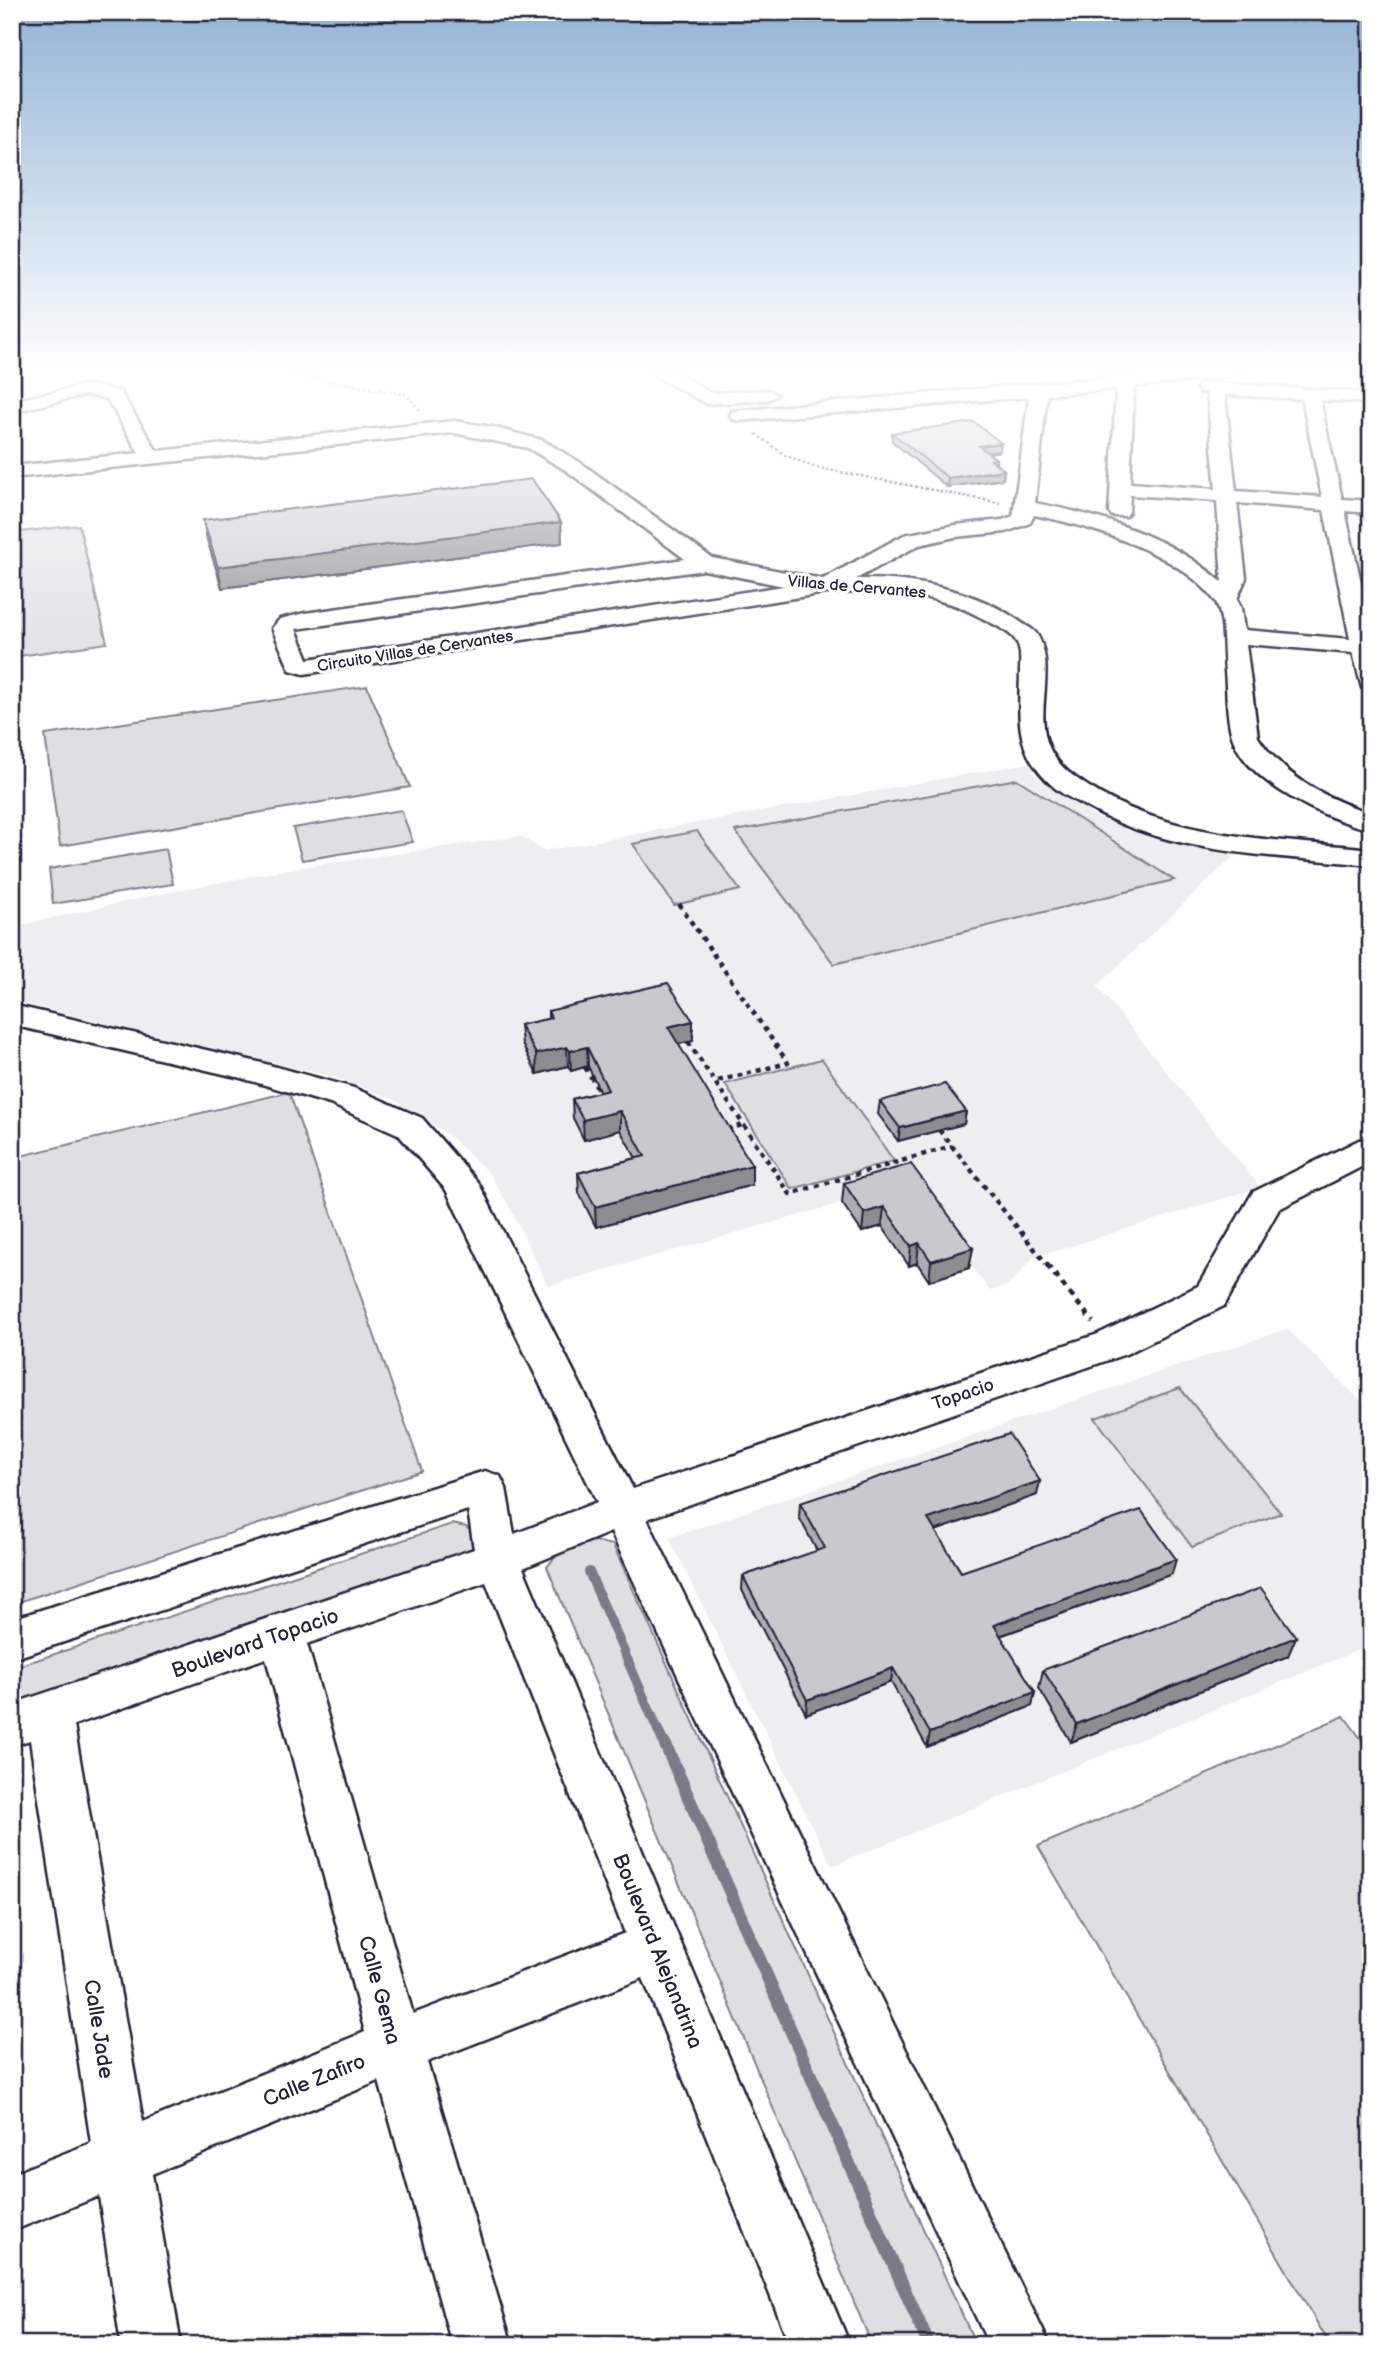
<svg xmlns="http://www.w3.org/2000/svg" width="1383" height="2357" font-family="'Balsamiq Sans',sans-serif">
	<rect width="100%" height="100%" fill="#fff"/>
	<filter id="ink" filterUnits="userSpaceOnUse"><feTurbulence type="fractalNoise" baseFrequency=".0143" numOctaves="2"/><feDisplacementMap in="SourceGraphic" scale="14" xChannelSelector="R" yChannelSelector="G"/><feConvolveMatrix kernelMatrix="1 2 1 2 8 2 1 2 1" color-interpolation-filters="sRGB"/></filter>
	<g filter="url(#ink)">
		<g fill="#eeeef1">
			<polygon points="1030,763 1033,772 1044,783 1096,817 1140,834 1184,845 1237,853 1097,986 1260,1187 1033,1258 1009,1285 990,1291 909,1184 548,1286 508,1204 488,1172 447,1134 393,1099 333,1077 12,1001 12,927 160,894 289,869 521,836 543,851"/>
			<polygon points="1287,1329 1371,1411 1371,1645 832,1866 669,1538"/>
		</g>
		<g fill="#dfdfe2" stroke="#80808e" stroke-width="2">
			<polygon points="79,525 107,643 12,657 12,533"/>
			<polygon points="367,686 410,787 60,846 45,735"/>
			<polygon points="1017,779 1174,880 834,964 735,831"/>
			<polygon points="401,810 413,842 302,860 293,828"/>
			<polygon points="697,831 740,890 674,905 633,844"/>
			<polygon points="166,849 173,884 53,904 49,869"/>
			<polygon points="822,1059 894,1161 792,1189 725,1084"/>
			<polygon points="289,1092 422,1471 12,1604 12,1158"/>
			<polygon points="1180,1388 1281,1513 1192,1547 1095,1418"/>
			<polygon points="452,1524 466,1527 475,1535 474,1545 465,1557 12,1707 12,1668"/>
			<path d="M 594,1541 L 613,1545 L 976,2345 L 872,2345 L 547,1567 C 560,1549 572,1543 594,1541 Z"/>
			<polygon points="1344,1716 1371,1752 1371,2345 1330,2345 1038,1846"/>
		</g>
		<g fill="none" stroke-linecap="round" stroke-linejoin="round">
			<polyline stroke="#7a7a88" stroke-width="10" points="589,1572 665,1746"/>
			<polyline stroke="#7a7a88" stroke-width="13" points="665,1744 929,2345"/>
			<defs>
				<g id="minor">
					<polygon points="656,370 674,370 710,393 768,390 777,395 768,400 707,404 657,377 654,373"/>
					<path d="M 1191,370 L 1248,370 L 1239,375 L 1134,387 L 1130,483 L 1216,489 L 1207,393 L 1200,392 L 1197,388 L 1200,384 L 1215,383 L 1371,393 L 1371,403 L 1320,400 L 1342,499 L 1371,501 L 1371,513 L 1345,511 L 1371,627 L 1371,690 L 1362,688 L 1353,653 L 1246,644 L 1258,737 C 1284,777 1326,799 1371,813 L 1371,830 C 1327,819 1246,784 1232,736 C 1226,716 1227,692 1225,671 C 1223,650 1225,622 1216,602 C 1181,553 1090,526 1034,515 L 1030,523 L 1006,532 L 955,537 L 919,545 L 856,579 C 912,578 976,589 1022,623 C 1028,627 1035,630 1038,636 C 1062,682 1016,736 1076,778 C 1161,840 1270,838 1371,849 L 1371,865 C 1275,855 1172,856 1087,807 C 1077,801 1064,796 1055,788 C 1014,753 1019,721 1020,672 C 1020,663 1022,650 1016,641 C 1011,632 995,625 986,620 C 973,614 961,606 947,603 C 908,591 867,592 826,593 L 304,674 L 290,670 L 272,628 L 280,619 L 305,613 L 685,559 L 567,471 L 528,448 L 454,433 L 12,478 L 12,466 L 139,453 L 107,399 L 86,395 L 12,412 L 12,401 L 86,385 L 120,391 L 157,451 L 454,421 L 492,427 L 542,440 L 581,463 L 712,558 L 823,579 L 904,535 L 955,525 L 1002,520 L 1013,516 L 1029,397 L 739,421 L 732,419 L 730,415 L 732,411 ZM 1116,389 L 1109,512 L 1112,516 L 1126,516 L 1129,512 L 1130,495 L 1217,501 L 1222,582 C 1169,536 1103,516 1035,503 L 1047,395 ZM 1225,395 L 1302,399 L 1322,497 L 1236,491 ZM 1237,503 L 1324,510 L 1350,639 L 1244,630 L 1241,608 L 1237,599 L 1246,578 ZM 704,570 L 784,586 L 308,659 L 296,629 Z"/>
					<path d="M 12,1005 L 258,1062 L 354,1088 L 422,1118 L 479,1184 L 633,1489 L 1098,1334 L 1198,1286 L 1253,1192 L 1359,1140 L 1371,1137 L 1371,1162 L 1279,1209 L 1224,1306 L 1126,1354 L 647,1519 L 1050,2345 L 989,2345 L 611,1532 L 523,1568 L 850,2345 L 790,2345 L 643,1978 L 427,2062 L 512,2345 L 452,2345 L 379,2081 L 152,2174 L 181,2345 L 121,2345 L 99,2196 L 12,2231 L 12,2174 L 91,2143 L 30,1740 L 12,1746 L 12,1704 L 474,1549 L 468,1510 L 12,1659 L 12,1619 L 485,1471 L 500,1476 L 506,1488 L 514,1534 L 597,1502 L 446,1190 L 398,1134 L 330,1104 L 241,1078 L 12,1025 ZM 486,1582 L 625,1933 L 413,2014 L 307,1644 ZM 266,1658 L 365,2032 L 143,2122 L 74,1725 Z"/>
				</g>
			</defs>
			<use href="#minor" stroke="#22223b" stroke-width="5"/>
			<g stroke="#22223b" stroke-width="2.5" stroke-dasharray="2.5 2.5" stroke-linecap="butt">
				<polyline points="266,370 405,394 421,411"/>
				<polyline points="756,434 785,455 814,467 1000,503"/>
			</g>
			<g stroke="#22223b" stroke-width="4.5" stroke-dasharray="5 5" stroke-linecap="butt">
				<polyline points="679,904 788,1063 714,1082"/>
				<polyline points="688,1042 790,1194 952,1146"/>
				<polyline points="585,1067 602,1096"/>
				<polyline points="727,1129 743,1125"/>
				<polyline points="939,1130 1049,1267"/>
			</g>
			<polyline stroke="#22223b" stroke-width="5" stroke-dasharray="6 6" stroke-linecap="butt" points="1047,1265 1093,1322"/>
			<use href="#minor" fill="#fff" fill-rule="evenodd"/>
		</g>
		<g fill="#acacb2" stroke="#22223b" stroke-width="2">
			<polygon points="892,433 1000,451 988,453 996,459 996,464 1004,470 1003,479 947,487 892,441"/>
			<polygon points="203,520 561,522 562,543 222,588 207,540"/>
			<polygon points="548,1011 693,1041 678,1044 752,1185 596,1227 579,1193 578,1173 636,1158 620,1130 584,1140 573,1118 572,1099 600,1092 588,1066 571,1071 568,1066 537,1074 522,1044 520,1025 548,1019"/>
			<polygon points="880,1101 966,1111 964,1124 898,1141 878,1114"/>
			<polygon points="844,1183 973,1248 969,1268 929,1281 917,1263 909,1266 882,1226 862,1232 842,1203"/>
			<polygon points="1037,1495 935,1531 961,1572 1172,1574 1000,1636 1035,1692 1032,1706 927,1747 891,1682 806,1714 742,1590 743,1576 817,1551 799,1517 800,1503"/>
			<polygon points="1288,1656 1071,1742 1039,1688 1043,1670"/>
		</g>
		<g fill="#8c8c91" stroke="#22223b" stroke-width="2">
			<polygon points="1001,443 1000,451 978,454 979,446"/>
			<polygon points="1004,470 1003,479 947,487 948,478"/>
			<polygon points="561,522 562,543 222,588 218,567"/>
			<polygon points="693,1021 693,1041 668,1046 668,1027"/>
			<polygon points="567,1047 568,1066 537,1074 536,1054"/>
			<polygon points="587,1047 588,1066 571,1071 570,1051"/>
			<polygon points="620,1111 620,1130 584,1140 583,1120"/>
			<polygon points="966,1111 964,1124 898,1141 900,1128"/>
			<polygon points="752,1165 752,1185 596,1227 595,1207"/>
			<polygon points="884,1207 882,1226 862,1232 864,1213"/>
			<polygon points="919,1243 917,1263 909,1266 911,1246"/>
			<polygon points="973,1248 969,1268 929,1281 931,1261"/>
			<polygon points="1040,1481 1037,1495 926,1534 928,1519"/>
			<polygon points="1176,1559 1172,1574 991,1639 994,1625"/>
			<polygon points="1296,1637 1288,1656 1071,1742 1077,1724"/>
			<polygon points="893,1668 891,1682 806,1714 807,1700"/>
			<polygon points="1035,1692 1032,1706 927,1747 930,1733"/>
		</g>
		<g fill="#c8c8cf" stroke="#22223b" stroke-width="2">
			<polygon points="974,422 1001,443 979,446 996,459 991,460 1004,470 948,478 892,433"/>
			<polygon points="532,479 561,522 218,567 203,520"/>
			<polygon points="668,983 693,1021 668,1027 752,1165 595,1207 578,1173 645,1156 620,1111 583,1120 572,1099 608,1090 587,1047 570,1051 567,1047 536,1054 520,1025 551,1018 548,1011"/>
			<polygon points="945,1084 966,1111 900,1128 880,1101"/>
			<polygon points="911,1164 973,1248 931,1261 919,1243 911,1246 884,1207 864,1213 844,1183"/>
			<polygon points="1009,1434 1040,1481 928,1519 961,1572 1141,1510 1176,1559 994,1625 1035,1692 930,1733 893,1668 807,1700 743,1576 825,1548 800,1503"/>
			<polygon points="1261,1588 1296,1637 1077,1724 1043,1670"/>
		</g>
	</g>
	<linearGradient id="sky" x2="0" y2="1"><stop stop-color="#93b4d6"/><stop offset="0.53" stop-color="#fff"/><stop offset="1" stop-color="#fff" stop-opacity="0"/></linearGradient>
	<rect width="1383" height="700" fill="url(#sky)"/>
	<g text-anchor="middle" stroke-width="6" stroke-linejoin="round" paint-order="stroke">
		<g font-size="16" fill="#22223b" stroke="#fff">
			<text transform="translate(857 586) rotate(5)" y="6">Villas de Cervantes</text>
			<text transform="translate(415 650) rotate(-9)" y="6">Circuito Villas de Cervantes</text>
		</g>
		<g font-size="18" fill="#22223b" stroke="#fff">
			<text transform="translate(963 1394) rotate(-19)" y="6">Topacio</text>
		</g>
		<g font-size="21" fill="#22223b" stroke="#fff">
			<text transform="translate(255 1643) rotate(-19)" y="7">Boulevard Topacio</text>
			<text transform="translate(658 1951) rotate(68)" y="7">Boulevard Alejandrina</text>
			<text transform="translate(380 1990) rotate(75)" y="7">Calle Gema</text>
			<text transform="translate(99 2029) rotate(81)" y="7">Calle Jade</text>
			<text transform="translate(314 2080) rotate(-22)" y="7">Calle Zafiro</text>
		</g>
	</g>
	<rect width="1383" height="2357" fill="none" stroke="#fff" stroke-width="42"/>
	<rect x="21" y="21" width="1341" height="2315" fill="none" stroke="#22223b" stroke-width="2.5" filter="url(#ink)"/>
</svg>
